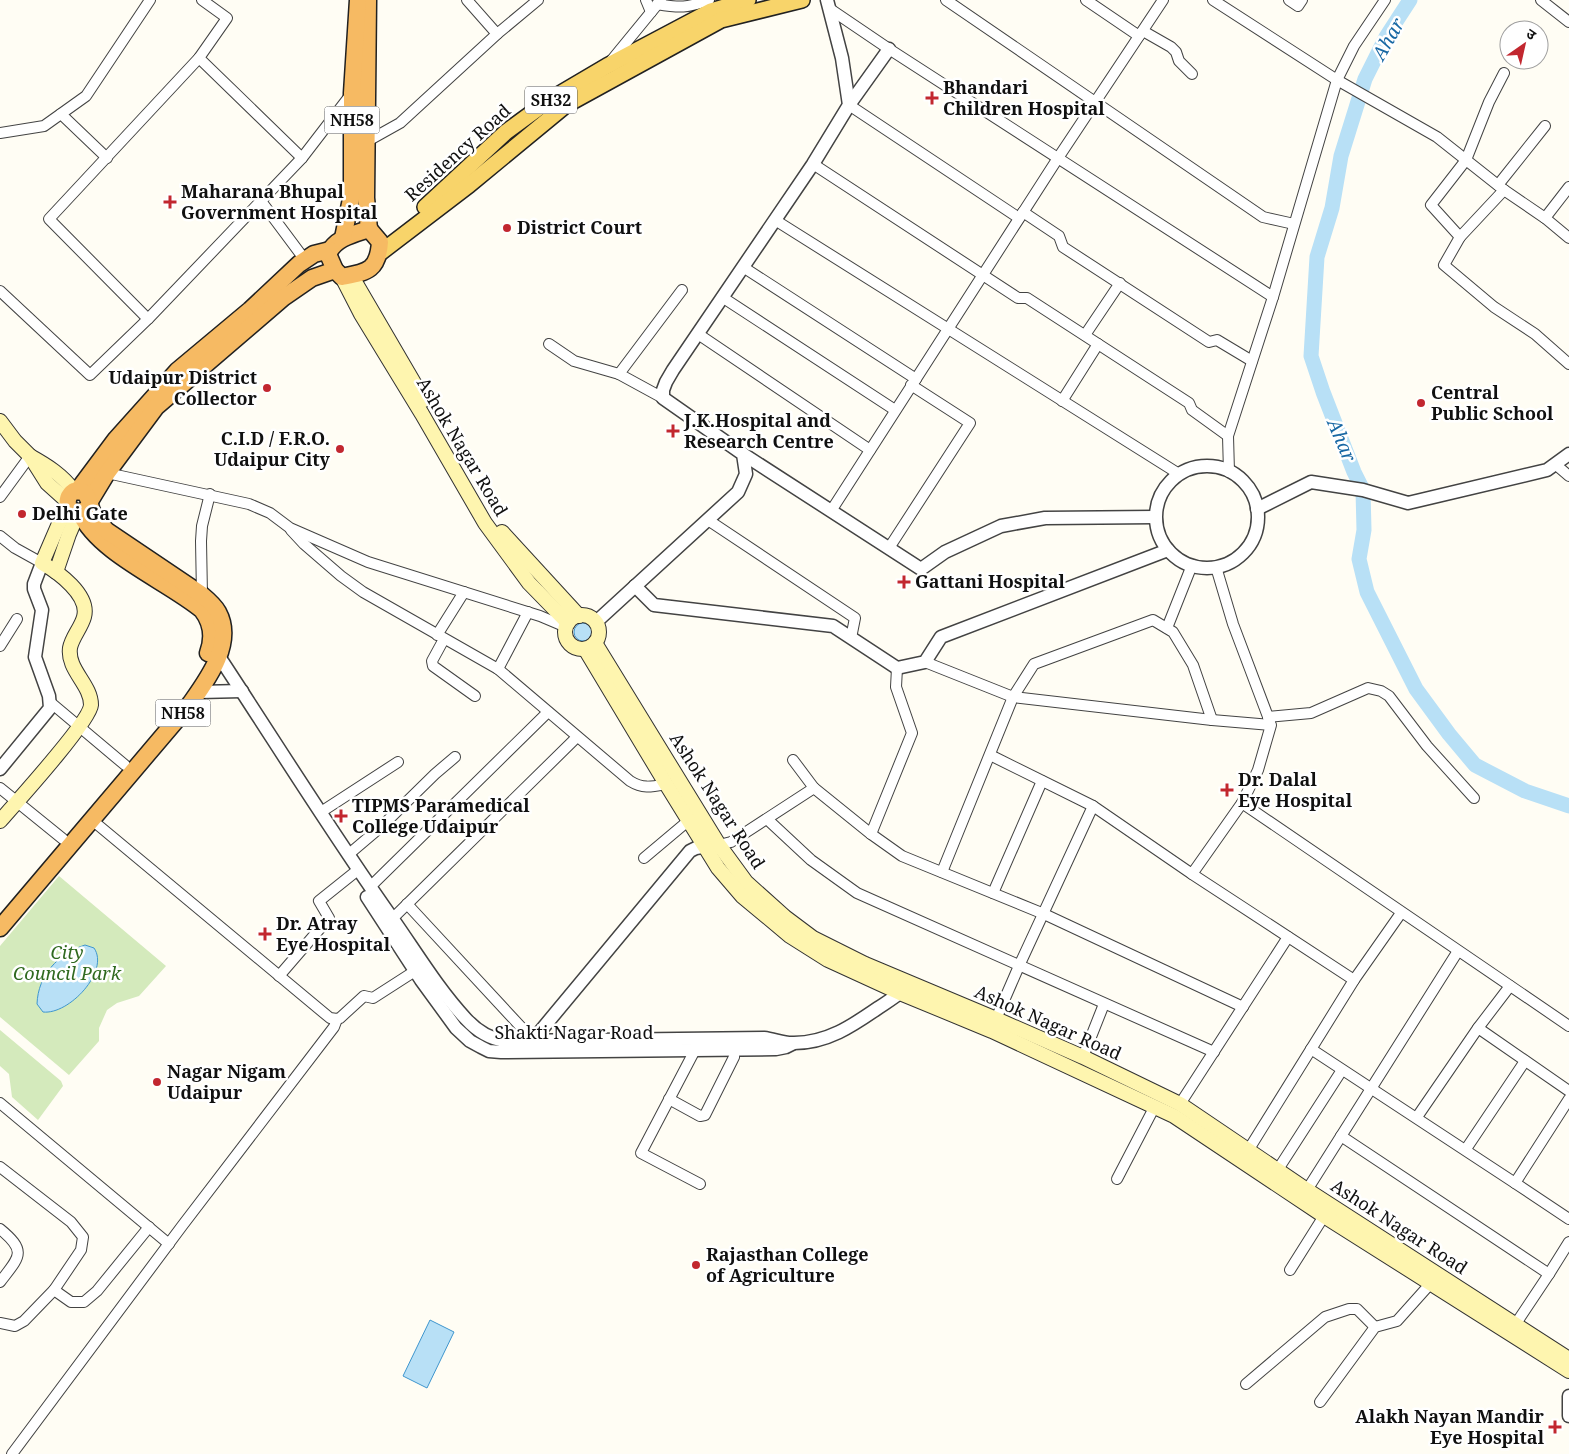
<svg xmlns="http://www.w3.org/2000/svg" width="1569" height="1454" font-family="'Noto Serif','Noto Sans Devanagari',serif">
	<rect width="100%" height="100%" fill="#fffdf4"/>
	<g fill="#d4eabc">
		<polygon points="59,876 166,966 139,996 117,1003 107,1010 99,1028 99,1041 69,1075 0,1017 0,946"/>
		<polygon points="0,1030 61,1081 63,1086 38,1120 12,1097 9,1074 0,1066"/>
	</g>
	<g fill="#b8e0f6" stroke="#3f96ce">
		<circle cx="583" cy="632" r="9"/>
		<path d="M 85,945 L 94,948 C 110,971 69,1015 43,1012 L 37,1004 C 38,975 58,954 85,945 Z"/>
		<polygon points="430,1320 454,1332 427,1388 403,1376"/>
	</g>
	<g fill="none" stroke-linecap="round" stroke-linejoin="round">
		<polyline stroke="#b8e0f6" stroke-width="15" points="1410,0 1386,37 1365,79 1341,156 1332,208 1317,257 1311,356 1323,392 1354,472 1363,490 1364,530 1359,559 1367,592 1416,689 1449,734 1475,765 1525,791 1569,806"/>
		<defs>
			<g id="minor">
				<polyline points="202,0 227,18 199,58 302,158 352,93"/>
				<polyline points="467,0 497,34 538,0"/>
				<polyline points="646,0 651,12"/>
				<polyline points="946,0 1263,217 1294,224"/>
				<polyline points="1086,0 1139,36"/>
				<polyline points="1213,0 1337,80 1437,137 1504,190 1545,218 1569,238"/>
				<polyline points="1289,0 1298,6 1302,0"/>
				<polyline points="1541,0 1569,22"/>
				<path d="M 657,4 C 680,8 687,8 709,0"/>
				<polyline points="830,9 889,49 1273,297"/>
				<polyline points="1143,31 1171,47 1176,52 1179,61 1192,74"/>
				<polyline points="611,61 661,0"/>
				<polyline points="1504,73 1489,102 1466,160 1431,205 1460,237 1444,265 1494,307 1535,334 1569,364"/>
				<polyline points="849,105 1019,218"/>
				<polyline points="61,114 107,158"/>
				<polyline points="0,133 44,126 86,96 150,0"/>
				<polyline points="366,142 400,123 497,34"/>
				<polyline points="813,164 1018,298 1027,298 1189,403 1192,410 1228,436"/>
				<polyline points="1498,185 1545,126"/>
				<polyline points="261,201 305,260"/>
				<polyline points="1023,212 1059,236 1063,247 1209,342 1217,340 1252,361"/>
				<polyline points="1545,218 1569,187"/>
				<polyline points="775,220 1179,474"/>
				<polyline points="1460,237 1504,190"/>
				<polyline points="743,267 916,379"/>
				<polyline points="0,291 90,375 148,319 302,158"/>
				<polyline points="722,297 895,410"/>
				<polyline points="148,319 49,219 199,58"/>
				<polyline points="698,334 870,450"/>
				<polyline points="1085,335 1120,283"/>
				<polyline points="549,344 574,361 619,374"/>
				<polyline points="663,398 619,374 682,290"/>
				<polyline points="1062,401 1098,344"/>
				<polyline points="1555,464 1569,476"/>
				<polyline points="1229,472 1228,436 1273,297 1337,80 1354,46 1385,0"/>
				<polyline points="107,473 249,504 270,513 290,528 368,562 540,616 566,627"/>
				<polyline points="0,497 30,456"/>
				<polyline points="831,511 1058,158 1163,0"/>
				<polyline points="708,520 855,618 851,638"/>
				<path d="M 291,530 L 304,544 L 341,576 L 363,592 L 498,669 L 630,781 C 643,789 651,787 666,784"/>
				<polyline points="0,536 15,548 42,563"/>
				<polyline points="889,548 970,423 911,385"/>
				<polyline points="1216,567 1233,624 1270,722"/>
				<polyline points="202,595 201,541 202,526 210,494"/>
				<polyline points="1167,628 1192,565"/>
				<polyline points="437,635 464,592"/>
				<polyline points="444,639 432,661 433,666 475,696"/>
				<polyline points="0,646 17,619"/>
				<polyline points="925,662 1013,697 1212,720 1271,725 1258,770 1242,803 1192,874 1093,806 1019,966 996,1019"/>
				<polyline points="498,669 528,612"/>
				<polyline points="50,702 125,765"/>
				<polyline points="1268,717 1311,713 1368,688 1381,691 1389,696 1427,746 1474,798"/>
				<polyline points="990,755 1093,806"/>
				<polyline points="793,760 814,788"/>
				<polyline points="0,788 63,839"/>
				<polyline points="1242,803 1569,1026"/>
				<polyline points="321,812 398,762"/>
				<polyline points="767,819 811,860 857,893 1214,1052"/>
				<polyline points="92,820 330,1018 337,1019 340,1018 364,996 373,998 415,971"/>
				<polyline points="871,834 912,733 896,687 897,668"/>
				<polyline points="719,845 731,842 814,788 871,834 902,856 1044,914 1243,1007"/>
				<polyline points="349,854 382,826 435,774 455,757"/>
				<polyline points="644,858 688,821"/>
				<polyline points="942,872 1013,697 1034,664 1153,620 1173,632 1193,665 1212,720"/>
				<polyline points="1192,874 1354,980"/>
				<polyline points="370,887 548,712"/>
				<polyline points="993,893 1042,781"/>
				<polyline points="407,904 533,1040 535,1044"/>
				<polyline points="392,919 577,737"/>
				<polyline points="279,976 329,918 319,901 359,869"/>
				<polyline points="1478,1028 1510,986"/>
				<polyline points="1311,1049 1515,1183 1569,1099"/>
				<polyline points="695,1050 641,1153 700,1184"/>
				<polyline points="1083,1057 1104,1004"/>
				<polyline points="669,1099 700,1116 705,1115 734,1057 735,1044"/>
				<polyline points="0,1103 169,1244"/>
				<polyline points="1180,1104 1288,937"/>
				<polyline points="1417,1117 1478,1028 1569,1091"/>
				<polyline points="1341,1136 1549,1274 1515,1325"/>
				<polyline points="1249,1149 1354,980 1401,913"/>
				<polyline points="1466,1149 1525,1061"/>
				<polyline points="0,1167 71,1222 83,1237 81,1250 54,1290 24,1321 15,1326 0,1323"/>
				<polyline points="1275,1174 1342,1070"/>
				<polyline points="1117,1179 1155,1106"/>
				<polyline points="1515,1183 1569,1219"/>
				<polyline points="1307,1190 1458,951"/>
				<path d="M 0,1229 C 28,1252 19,1257 0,1282"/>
				<polyline points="1290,1270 1324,1216"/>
				<polyline points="1549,1274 1569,1242"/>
				<polyline points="54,1290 71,1302 84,1302 97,1291 149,1227"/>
				<polyline points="1246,1384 1325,1317 1349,1309 1357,1309 1375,1327"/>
				<polyline points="1320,1402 1375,1327 1397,1321 1431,1283"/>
				<polyline points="12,1454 182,1226 334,1027 337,1019"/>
			</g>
			<g id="tertiary">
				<polyline points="849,105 889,49"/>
				<polyline points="743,454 921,569 945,552 1001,526 1045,518 1155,517"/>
				<circle cx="1207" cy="517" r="51"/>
				<polyline points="1257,509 1311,482 1363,490 1408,503 1547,470 1569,454"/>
				<polyline points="635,586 654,605 833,626 897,668 925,662 941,637 1168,550"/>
				<polyline points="596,622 738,492 746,474 743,454 663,398 663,390 666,382 673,370 813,164 849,105 842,58 827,0"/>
				<path d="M 218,655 C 276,743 331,832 392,918 C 416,952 438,989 466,1019 C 476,1030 490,1039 505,1041 L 764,1038 C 774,1039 785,1044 794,1043 C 827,1043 852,1026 878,1008 C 887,1002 897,996 906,988"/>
				<polyline points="199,692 242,691"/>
				<polyline points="0,769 50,708 49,696 35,657 42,610 34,589 34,584 42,563"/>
				<polyline points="367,897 421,980 456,1028 470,1041 481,1047 489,1051 501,1052 776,1049 786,1047 792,1044"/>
				<polyline points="533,1040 690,851 696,848 714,845"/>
				<polyline points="1569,1396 1569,1416"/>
			</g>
			<g id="secondary">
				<polyline points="351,275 424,400"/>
				<polyline points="342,277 361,314 422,414 485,523 529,583 568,623"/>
				<polyline points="0,421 15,441 30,456 47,483 67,501"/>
				<path d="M 30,456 C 48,466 62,475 74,491"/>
				<polyline points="502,532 579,616"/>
				<polyline points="56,572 69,534 78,513"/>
				<circle cx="582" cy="632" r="17"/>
				<polyline points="595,643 719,845 746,882 785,917 813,938 865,964 996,1019 1083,1057 1180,1104 1307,1190 1569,1359"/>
				<polyline points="585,649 666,784 718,868 742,896 790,936 828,960 900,993 992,1031 1174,1116 1324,1216 1569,1371"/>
				<path d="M 0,821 C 15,804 90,721 91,705 C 91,684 67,670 70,648 C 72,637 81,628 84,617 C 90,595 58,572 42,563 L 67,505"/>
			</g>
			<g id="primary">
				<polyline points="425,207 506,132 551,99 607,66 711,11 748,0"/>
				<polyline points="380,253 469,185 566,105 721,20 802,0"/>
			</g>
			<g id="trunk">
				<polyline points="368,0 366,198 369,229"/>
				<path d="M 369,229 L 380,242 C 378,271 367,272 342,277 L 335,270 L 328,254 C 335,238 354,234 369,229 Z"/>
				<polyline points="343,238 352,194 352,93 358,0"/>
				<polyline points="78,490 116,439 177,371 250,310 299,264 314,254 330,250"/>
				<polyline points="90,501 107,473 156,407 283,298 312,278 335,270"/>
				<path d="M 80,513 C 99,554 167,581 202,610 C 212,623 214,637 208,653"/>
				<path d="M 0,928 L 190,704 C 207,680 235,643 218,612 C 214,605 208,600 202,595 L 107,531 C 101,525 96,519 92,511 C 89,504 90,498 84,492 L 74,491 C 68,495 66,501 69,508 L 76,513 L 86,510 L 90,504"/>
			</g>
		</defs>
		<use href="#minor" stroke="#434343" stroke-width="12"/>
		<use href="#tertiary" stroke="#434343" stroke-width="15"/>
		<use href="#secondary" stroke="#323232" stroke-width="16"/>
		<use href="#primary" stroke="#212121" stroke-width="18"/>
		<use href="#trunk" stroke="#212121" stroke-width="19"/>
		<use href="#minor" stroke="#fff" stroke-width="10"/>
		<use href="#tertiary" stroke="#fff" stroke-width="12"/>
		<use href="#secondary" stroke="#fef5af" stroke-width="14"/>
		<use href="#primary" stroke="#f8d46a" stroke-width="15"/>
		<use href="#trunk" stroke="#f6ba63" stroke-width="16"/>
	</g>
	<g fill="#c2272f" stroke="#fff" stroke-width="2">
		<path d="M929.5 90.5h5v5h5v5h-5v5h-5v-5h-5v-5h5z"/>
		<path d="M167.5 194.5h5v5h5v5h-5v5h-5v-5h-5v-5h5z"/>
		<circle cx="507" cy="228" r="5"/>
		<circle cx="267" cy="388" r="5"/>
		<circle cx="1421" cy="403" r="5"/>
		<path d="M670.5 423.5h5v5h5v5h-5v5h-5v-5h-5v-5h5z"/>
		<circle cx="340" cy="449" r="5"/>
		<circle cx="22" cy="514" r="5"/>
		<path d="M901.5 574.5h5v5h5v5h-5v5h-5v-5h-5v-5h5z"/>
		<path d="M1224.5 782.5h5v5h5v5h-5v5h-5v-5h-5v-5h5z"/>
		<path d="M338.5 808.5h5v5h5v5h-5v5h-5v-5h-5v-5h5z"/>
		<path d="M262.5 926.5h5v5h5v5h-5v5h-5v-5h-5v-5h5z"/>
		<circle cx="157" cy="1082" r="5"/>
		<circle cx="696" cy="1265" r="5"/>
		<path d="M1552.5 1419.5h5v5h5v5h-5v5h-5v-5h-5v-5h5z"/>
	</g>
	<g text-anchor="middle" stroke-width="5" stroke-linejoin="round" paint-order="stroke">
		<g fill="#fff" stroke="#585858" stroke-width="1">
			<rect x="525" y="86.5" width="52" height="27" rx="4"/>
			<rect x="324.5" y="106.5" width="55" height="27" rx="4"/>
			<rect x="155.5" y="699.5" width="55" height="27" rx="4"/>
		</g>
		<g font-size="16" font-weight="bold" fill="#101010">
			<text x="551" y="106">SH32</text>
			<text x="352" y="126">NH58</text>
			<text x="183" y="719">NH58</text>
		</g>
		<g font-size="18" font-weight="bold" fill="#101010" stroke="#fff" text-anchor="start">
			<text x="943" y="94">Bhandari<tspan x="943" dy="21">Children Hospital</tspan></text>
			<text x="181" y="198">Maharana Bhupal<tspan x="181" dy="21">Government Hospital</tspan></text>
			<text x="517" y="234">District Court</text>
			<text x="257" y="384" text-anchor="end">Udaipur District<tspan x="257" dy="21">Collector</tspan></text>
			<text x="1431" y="399">Central<tspan x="1431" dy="21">Public School</tspan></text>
			<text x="684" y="427">J.K.Hospital and<tspan x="684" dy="21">Research Centre</tspan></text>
			<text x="330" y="445" text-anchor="end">C.I.D / F.R.O.<tspan x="330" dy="21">Udaipur City</tspan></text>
			<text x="32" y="520">Delhi Gate</text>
			<text x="915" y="588">Gattani Hospital</text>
			<text x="1238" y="786">Dr. Dalal<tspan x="1238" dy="21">Eye Hospital</tspan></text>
			<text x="352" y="812">TIPMS Paramedical<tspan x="352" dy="21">College Udaipur</tspan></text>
			<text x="276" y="930">Dr. Atray<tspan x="276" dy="21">Eye Hospital</tspan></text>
			<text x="167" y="1078">Nagar Nigam<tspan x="167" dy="21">Udaipur</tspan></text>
			<text x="706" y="1261">Rajasthan College<tspan x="706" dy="21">of Agriculture</tspan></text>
			<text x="1544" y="1423" text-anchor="end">Alakh Nayan Mandir<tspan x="1544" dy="21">Eye Hospital</tspan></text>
		</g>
		<g font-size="18" fill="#101010" stroke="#fff">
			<text transform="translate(458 153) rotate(-42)" y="6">Residency Road</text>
			<text transform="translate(462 447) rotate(59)" y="6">Ashok Nagar Road</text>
			<text transform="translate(717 801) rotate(57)" y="6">Ashok Nagar Road</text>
			<text transform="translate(1048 1023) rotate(24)" y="6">Ashok Nagar Road</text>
			<text x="574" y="1039">Shakti Nagar Road</text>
			<text transform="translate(1399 1227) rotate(33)" y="6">Ashok Nagar Road</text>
		</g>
		<g font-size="18" font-style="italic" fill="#2f691f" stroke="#fff">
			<text x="67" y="959">City<tspan x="67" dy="21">Council Park</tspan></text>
		</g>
		<g font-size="19" font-style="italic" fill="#1868a4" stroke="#fff">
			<text transform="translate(1388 39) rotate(-60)" y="7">Ahar</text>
			<text transform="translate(1342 440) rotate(67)" y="7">Ahar</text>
		</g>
	</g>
	<g transform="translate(1524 45) rotate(34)"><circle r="24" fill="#ffffff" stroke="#9f9f9f"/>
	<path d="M0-4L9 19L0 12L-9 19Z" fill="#c2272f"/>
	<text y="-8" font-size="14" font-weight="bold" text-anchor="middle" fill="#101010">उ</text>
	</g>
</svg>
